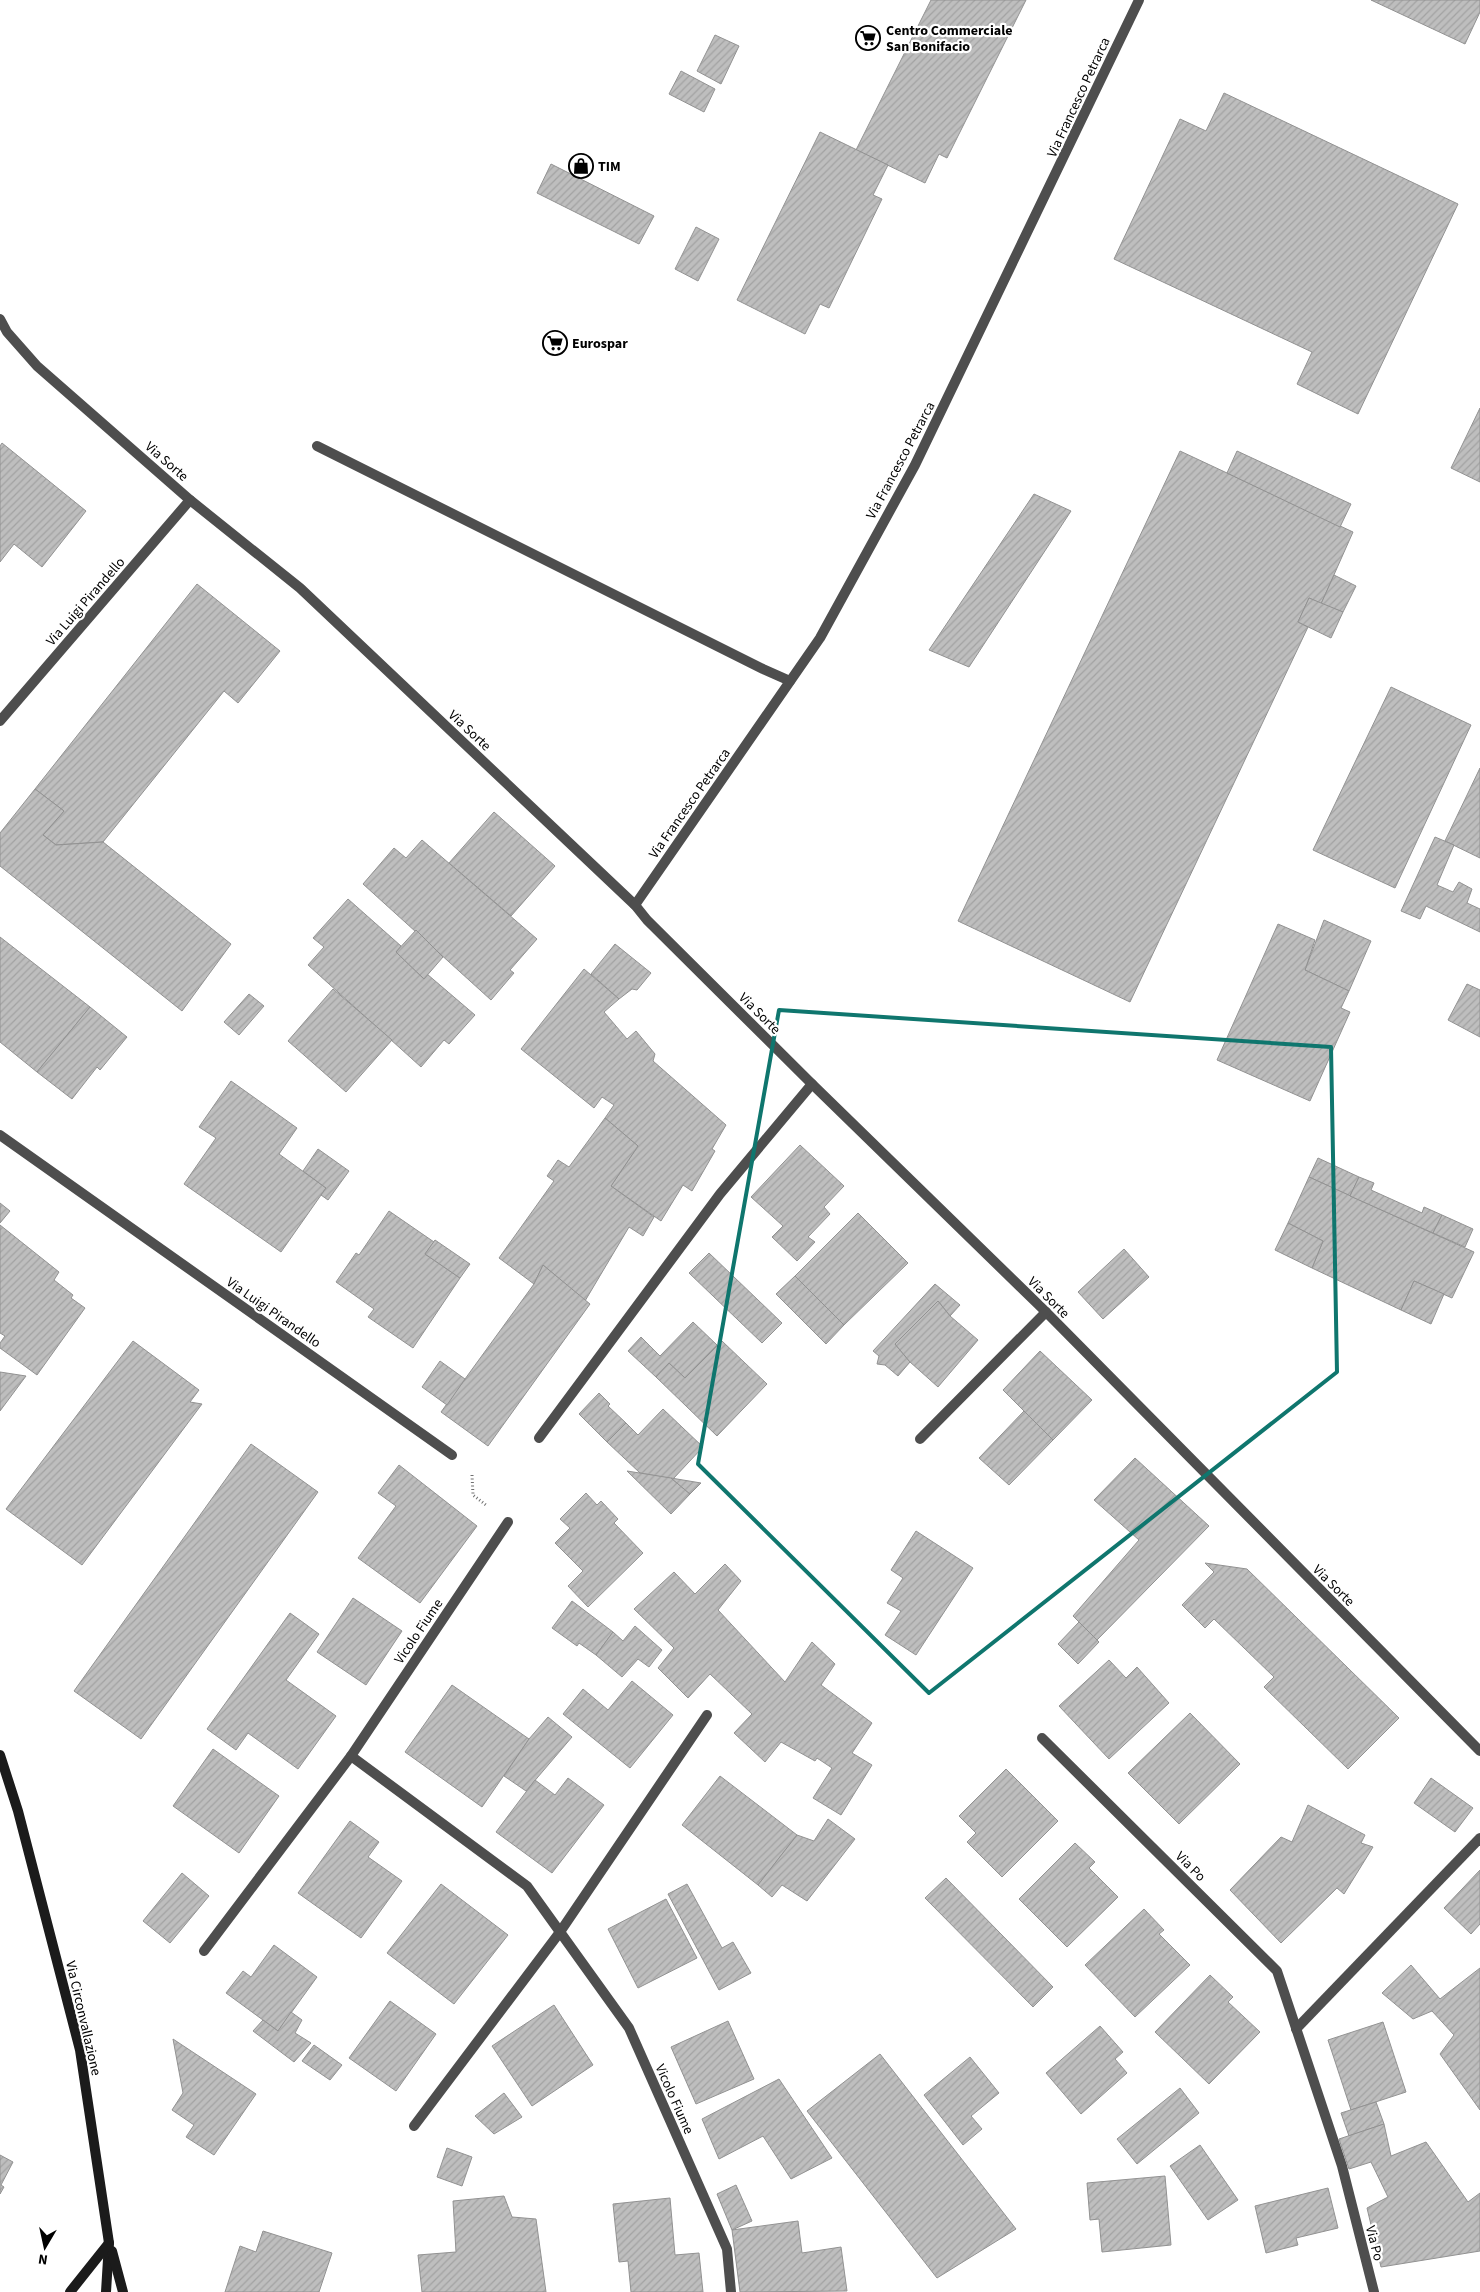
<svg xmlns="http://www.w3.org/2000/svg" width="1480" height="2292" font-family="'Source Sans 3',sans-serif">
	<defs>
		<pattern id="building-hatch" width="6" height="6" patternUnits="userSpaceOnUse" patternTransform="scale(1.25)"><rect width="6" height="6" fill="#bebebe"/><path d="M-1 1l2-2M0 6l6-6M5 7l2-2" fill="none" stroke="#a2a2a2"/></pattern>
	</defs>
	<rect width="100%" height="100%" fill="#fff"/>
	<g fill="url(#building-hatch)" stroke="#929292">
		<polygon points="931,0 1026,0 947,158 939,154 925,183 856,150"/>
		<polygon points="1371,0 1480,0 1480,12 1465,44"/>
		<polygon points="715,35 739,46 721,84 697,71"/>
		<polygon points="681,71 715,89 704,112 669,94"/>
		<polygon points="1224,93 1458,204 1358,414 1297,384 1312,352 1114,259 1180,119 1206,131"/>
		<polygon points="820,132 888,165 873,195 882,199 829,308 820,304 805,334 737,300"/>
		<polygon points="551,164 654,216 639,244 537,193"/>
		<polygon points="696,227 719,239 698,281 675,269"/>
		<polygon points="1480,408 1480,482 1451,468"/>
		<polygon points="2,443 86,511 42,567 14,544 0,562 0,446"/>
		<polygon points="1180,451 1353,532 1321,604 1309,598 1298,622 1308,627 1130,1002 958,921"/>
		<polygon points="1237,451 1351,504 1340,527 1227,473"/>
		<polygon points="1034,494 1071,511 969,667 929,650"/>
		<polygon points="1334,575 1356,586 1343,612 1321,604"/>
		<polygon points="197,584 280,651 238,703 224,691 103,842 56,845 43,835 64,811 35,789"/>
		<polygon points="1309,598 1343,612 1331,638 1298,622"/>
		<polygon points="1391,687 1471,725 1395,888 1313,850"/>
		<polygon points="1480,768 1480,858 1445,841"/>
		<polygon points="35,789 64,811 43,835 56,845 103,842 231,944 182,1011 0,866 0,833"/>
		<polygon points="494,812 555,866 511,916 449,863"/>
		<polygon points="1435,837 1454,845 1437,885 1453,892 1459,882 1472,889 1467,903 1480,909 1480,932 1426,906 1420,919 1401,911"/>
		<polygon points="422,840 537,939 510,970 514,973 491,1000 363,884 394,848 406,858"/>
		<polygon points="348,899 401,946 396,952 424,979 427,974 475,1015 449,1044 444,1040 421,1067 308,965 324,947 313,938"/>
		<polygon points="1324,920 1371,941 1349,991 1305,970"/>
		<polygon points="1278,924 1315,940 1305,970 1349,991 1341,1008 1350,1012 1310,1101 1217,1060"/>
		<polygon points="416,930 443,957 424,979 396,952"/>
		<polygon points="0,937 90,1007 37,1072 0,1042"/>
		<polygon points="615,944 651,973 637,990 632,989 619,999 591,974"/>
		<polygon points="584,969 619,999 604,1012 627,1039 636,1031 655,1054 653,1061 726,1125 712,1149 715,1151 692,1191 683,1185 661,1221 611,1186 638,1146 605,1118 614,1105 602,1097 594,1108 521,1049"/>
		<polygon points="1467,984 1480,990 1480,1037 1448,1020"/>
		<polygon points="333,989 392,1040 346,1092 288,1041"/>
		<polygon points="249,994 264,1006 239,1035 224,1022"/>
		<polygon points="90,1007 127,1037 100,1070 97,1067 72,1099 37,1072"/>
		<polygon points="231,1081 297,1128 279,1154 326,1188 281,1252 184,1184 216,1138 199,1127"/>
		<polygon points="605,1118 638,1146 611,1186 654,1217 643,1236 629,1227 585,1301 543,1265 534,1284 499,1258 554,1181 547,1176 558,1160 569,1167"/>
		<polygon points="800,1145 844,1186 824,1207 830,1214 808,1237 815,1242 797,1261 772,1237 783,1226 751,1197"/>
		<polygon points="318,1149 349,1171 328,1200 321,1195 326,1188 303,1171"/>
		<polygon points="1318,1158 1359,1177 1350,1196 1309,1177"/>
		<polygon points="1309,1177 1474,1252 1452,1298 1414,1281 1401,1310 1312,1268 1323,1241 1288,1223"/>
		<polygon points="1359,1177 1374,1183 1371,1190 1422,1213 1424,1207 1442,1215 1433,1233 1350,1196"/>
		<polygon points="0,1203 10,1211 0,1223"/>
		<polygon points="389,1211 434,1242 425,1254 460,1278 413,1348 368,1317 374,1309 336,1282 356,1253 359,1255"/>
		<polygon points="858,1213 908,1263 844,1325 795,1276"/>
		<polygon points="1442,1215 1473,1229 1465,1247 1433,1233"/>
		<polygon points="1288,1223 1323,1241 1312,1268 1275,1250"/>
		<polygon points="0,1225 59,1272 54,1280 73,1295 71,1298 85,1308 37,1375 0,1348 0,1343 5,1336 0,1333"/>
		<polygon points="435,1240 470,1264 460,1278 425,1254"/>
		<polygon points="1124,1249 1149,1277 1103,1319 1078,1292"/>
		<polygon points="709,1253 782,1323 762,1343 689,1273"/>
		<polygon points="543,1265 590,1304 488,1446 441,1412 534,1284"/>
		<polygon points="795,1276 844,1325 826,1344 776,1294"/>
		<polygon points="1414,1281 1444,1294 1431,1324 1401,1310"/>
		<polygon points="935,1284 960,1305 950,1316 938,1301 895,1344 910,1362 898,1376 885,1365 877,1364 879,1356 873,1351"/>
		<polygon points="938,1301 950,1316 978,1340 938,1387 910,1362 895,1344"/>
		<polygon points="693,1322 717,1345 685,1378 669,1363 656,1377 628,1351 641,1337 660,1356"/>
		<polygon points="133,1341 199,1390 190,1402 202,1404 82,1565 6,1509"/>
		<polygon points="722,1341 767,1384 717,1436 656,1377 669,1363 685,1378"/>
		<polygon points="1040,1351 1092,1400 1053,1440 1003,1390"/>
		<polygon points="440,1361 465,1379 447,1405 422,1387"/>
		<polygon points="0,1372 26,1376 0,1411"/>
		<polygon points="599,1393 610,1404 608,1406 626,1423 607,1442 579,1414"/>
		<polygon points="663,1409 703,1447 673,1479 640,1473 607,1442 626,1423 638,1435"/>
		<polygon points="1024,1411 1053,1440 1009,1485 979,1458"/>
		<polygon points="251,1444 318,1492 141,1739 74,1691"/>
		<polygon points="1135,1458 1209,1526 1097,1640 1073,1616 1139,1540 1094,1500"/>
		<polygon points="399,1465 477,1526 420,1603 358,1558 396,1506 378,1493"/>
		<polygon points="627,1471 671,1478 690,1494 671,1514"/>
		<polygon points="671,1478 701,1483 690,1494"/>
		<polygon points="586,1493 597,1505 601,1501 618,1519 614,1523 643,1553 588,1607 568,1586 583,1571 555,1543 570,1528 560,1519"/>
		<polygon points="916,1531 973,1568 916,1655 885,1635 901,1611 887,1603 903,1578 891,1570"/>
		<polygon points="1205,1563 1247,1569 1399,1718 1348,1769 1264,1687 1274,1677 1214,1619 1205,1628 1182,1605 1214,1572"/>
		<polygon points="725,1564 741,1581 718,1610 785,1682 812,1642 835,1664 821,1685 872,1723 852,1753 872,1765 841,1815 813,1798 832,1768 817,1758 815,1761 781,1742 765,1762 734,1733 752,1714 710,1674 688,1698 658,1668 674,1648 634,1609 674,1572 695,1594"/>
		<polygon points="353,1598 402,1631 366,1685 317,1652"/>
		<polygon points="572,1601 613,1632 596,1655 579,1643 577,1646 552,1628"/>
		<polygon points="290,1613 319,1634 286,1680 336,1716 298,1769 248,1733 236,1750 207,1729"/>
		<polygon points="1079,1622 1099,1642 1078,1664 1058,1644"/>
		<polygon points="635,1626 662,1650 649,1667 638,1659 622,1677 596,1655 613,1632 623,1641"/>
		<polygon points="1109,1660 1126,1678 1137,1667 1169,1703 1109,1759 1059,1706"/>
		<polygon points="632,1681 673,1715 630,1768 563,1714 583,1689 608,1710"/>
		<polygon points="452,1685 529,1739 482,1807 405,1752"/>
		<polygon points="1190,1713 1240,1764 1179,1824 1128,1773"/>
		<polygon points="548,1717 572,1737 526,1791 504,1776 529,1739"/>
		<polygon points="213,1749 279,1796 239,1853 173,1806"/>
		<polygon points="1006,1769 1058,1821 1002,1877 967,1842 976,1833 959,1816"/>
		<polygon points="720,1776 797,1835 758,1885 682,1825"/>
		<polygon points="568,1778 604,1805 552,1873 496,1832 535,1780 555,1795"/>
		<polygon points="1431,1778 1473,1808 1455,1832 1414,1803"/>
		<polygon points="1308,1805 1365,1835 1361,1843 1373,1847 1344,1894 1337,1888 1281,1943 1230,1890 1281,1837 1292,1842"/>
		<polygon points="828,1819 855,1839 807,1901 782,1885 772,1897 758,1885 797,1835 814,1841"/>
		<polygon points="350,1821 379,1842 368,1857 402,1881 361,1938 298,1893"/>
		<polygon points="1075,1843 1095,1862 1089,1868 1118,1897 1067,1947 1019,1899"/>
		<polygon points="1480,1870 1480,1924 1471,1934 1444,1908"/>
		<polygon points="182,1873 209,1896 170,1943 143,1921"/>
		<polygon points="946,1878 1053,1987 1033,2007 925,1898"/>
		<polygon points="441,1884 508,1935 454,2004 387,1953"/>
		<polygon points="687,1884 722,1948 733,1942 751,1973 719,1990 668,1894"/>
		<polygon points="666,1899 697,1958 638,1988 608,1929"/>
		<polygon points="1144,1909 1164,1930 1159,1934 1190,1965 1135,2017 1085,1965"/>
		<polygon points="274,1945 317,1977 278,2031 226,1993 243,1971 251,1977"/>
		<polygon points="1411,1965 1440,1999 1480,1968 1480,2110 1440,2054 1454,2035 1432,2011 1413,2019 1382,1993"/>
		<polygon points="1210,1975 1233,1997 1228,2002 1260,2032 1209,2084 1155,2032"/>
		<polygon points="390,2001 436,2034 396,2091 349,2058"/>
		<polygon points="554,2005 593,2065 532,2106 492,2046"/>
		<polygon points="291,2012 302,2020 295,2033 311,2043 294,2062 253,2031 263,2020 278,2031"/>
		<polygon points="728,2021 754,2079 696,2104 671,2047"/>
		<polygon points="1383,2022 1406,2092 1351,2110 1328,2040"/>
		<polygon points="1100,2026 1123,2052 1115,2059 1127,2073 1081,2114 1046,2073"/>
		<polygon points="173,2039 256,2094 214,2155 186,2137 194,2125 172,2110 183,2093"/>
		<polygon points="314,2045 342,2065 330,2080 302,2061"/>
		<polygon points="880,2054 1016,2229 937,2278 807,2111"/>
		<polygon points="970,2057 999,2093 971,2116 982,2129 963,2145 924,2095"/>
		<polygon points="779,2079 832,2158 791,2179 763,2136 719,2159 702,2119"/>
		<polygon points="1180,2088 1199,2113 1137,2164 1117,2139"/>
		<polygon points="504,2093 522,2117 494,2134 475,2116"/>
		<polygon points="1376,2102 1384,2124 1349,2136 1341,2113"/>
		<polygon points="1384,2124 1391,2156 1426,2142 1468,2202 1480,2193 1480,2251 1381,2267 1367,2208 1388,2197 1371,2162 1349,2169 1339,2139"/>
		<polygon points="1200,2145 1238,2200 1208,2220 1170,2166"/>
		<polygon points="447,2148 472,2157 462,2186 437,2177"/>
		<polygon points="0,2155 13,2162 1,2185 4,2187 0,2194"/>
		<polygon points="1165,2176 1171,2245 1102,2252 1099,2219 1090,2220 1087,2183"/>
		<polygon points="736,2185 752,2221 732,2230 717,2194"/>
		<polygon points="1328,2188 1338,2228 1296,2238 1298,2245 1266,2253 1255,2206"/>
		<polygon points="504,2196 512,2217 536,2219 546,2292 422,2292 418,2255 456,2252 453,2201"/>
		<polygon points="670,2198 675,2255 699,2253 703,2292 631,2292 628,2261 619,2262 613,2204"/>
		<polygon points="798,2221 802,2253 841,2247 847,2291 740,2292 732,2230"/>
		<polygon points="263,2231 332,2253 319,2292 225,2292 240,2246 256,2252"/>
	</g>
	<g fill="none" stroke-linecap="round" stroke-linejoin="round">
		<polyline stroke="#707070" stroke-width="3" stroke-dasharray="1 2.5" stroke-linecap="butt" points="472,1475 473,1495 486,1505"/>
		<g stroke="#4e4e4e" stroke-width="10">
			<polyline points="0,319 7,332 37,366 190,500 300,588 635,905 647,920 812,1084 1046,1312 1480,1751"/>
			<polyline points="317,446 763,669 790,681"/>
			<polyline points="0,721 190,500"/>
			<polyline points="635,905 820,638 915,465 1139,0"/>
			<polyline points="0,1135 452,1455"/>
			<polyline points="539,1438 720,1194 812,1084"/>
			<polyline points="920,1439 1046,1312"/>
			<polyline points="1042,1738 1277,1971 1342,2166 1374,2292"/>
			<polyline points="351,1756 527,1886 629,2028 727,2249 731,2292"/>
			<polyline points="204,1951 351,1756 508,1522"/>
			<polyline points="1296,2029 1480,1838"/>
			<polyline points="414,2126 560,1932 707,1715"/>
		</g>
		<g stroke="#1b1b1b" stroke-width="10">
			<polyline points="0,1755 18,1811 80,2050 109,2243 106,2292"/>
			<polyline points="112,2251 123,2292"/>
			<polyline points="70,2292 109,2243"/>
		</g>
	</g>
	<path fill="none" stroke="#0f766e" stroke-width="4" stroke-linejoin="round" d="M 779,1010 L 1331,1047 L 1337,1372 L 929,1693 L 698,1464 Z"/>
	<defs>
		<symbol id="supermarket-ring" viewBox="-11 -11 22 22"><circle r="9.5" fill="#fff" stroke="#000" stroke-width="1.5"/><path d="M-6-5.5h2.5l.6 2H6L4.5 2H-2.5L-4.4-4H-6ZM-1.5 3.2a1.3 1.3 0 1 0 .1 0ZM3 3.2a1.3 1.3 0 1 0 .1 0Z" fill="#000"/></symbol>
		<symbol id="shop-ring" viewBox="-11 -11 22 22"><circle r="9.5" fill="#fff" stroke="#000" stroke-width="1.5"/><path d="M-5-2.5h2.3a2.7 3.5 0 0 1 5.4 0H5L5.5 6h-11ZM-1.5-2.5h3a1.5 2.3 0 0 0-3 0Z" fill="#000"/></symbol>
	</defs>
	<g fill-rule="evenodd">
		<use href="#supermarket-ring" x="854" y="24" width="28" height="28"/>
		<use href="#shop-ring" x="567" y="152" width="28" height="28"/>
		<use href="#supermarket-ring" x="541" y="329" width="28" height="28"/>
	</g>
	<g text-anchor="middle" stroke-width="4.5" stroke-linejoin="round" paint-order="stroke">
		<g font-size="14" font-weight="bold" fill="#000" stroke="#fff" text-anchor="start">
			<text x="886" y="35">Centro Commerciale<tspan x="886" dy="16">San Bonifacio</tspan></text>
			<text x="598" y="171">TIM</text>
			<text x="572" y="348">Eurospar</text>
		</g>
		<g font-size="14" fill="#000" stroke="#fff">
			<text transform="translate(1078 97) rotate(-65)" y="5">Via Francesco Petrarca</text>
			<text transform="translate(900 460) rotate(-62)" y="5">Via Francesco Petrarca</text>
			<text transform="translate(167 461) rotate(41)" y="5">Via Sorte</text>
			<text transform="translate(85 601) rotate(-49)" y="5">Via Luigi Pirandello</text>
			<text transform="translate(470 730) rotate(43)" y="5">Via Sorte</text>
			<text transform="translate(689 803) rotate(-55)" y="5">Via Francesco Petrarca</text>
			<text transform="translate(760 1013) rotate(45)" y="5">Via Sorte</text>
			<text transform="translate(1049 1297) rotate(45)" y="5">Via Sorte</text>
			<text transform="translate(274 1312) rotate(35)" y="5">Via Luigi Pirandello</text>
			<text transform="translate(1334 1585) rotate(45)" y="5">Via Sorte</text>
			<text transform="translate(418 1631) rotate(-56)" y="5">Vicolo Fiume</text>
			<text transform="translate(1191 1866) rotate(45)" y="5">Via Po</text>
			<text transform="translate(84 2018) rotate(77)" y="5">Via Circonvallazione</text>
			<text transform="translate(675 2099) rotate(66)" y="5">Vicolo Fiume</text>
			<text transform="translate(1375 2243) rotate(76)" y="5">Via Po</text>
		</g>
	</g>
	<g transform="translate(45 2247) rotate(189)" stroke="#ffffff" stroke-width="4" paint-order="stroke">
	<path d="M0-4L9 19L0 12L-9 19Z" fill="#000000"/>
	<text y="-8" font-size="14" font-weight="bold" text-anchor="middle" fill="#000000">N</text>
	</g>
</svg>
